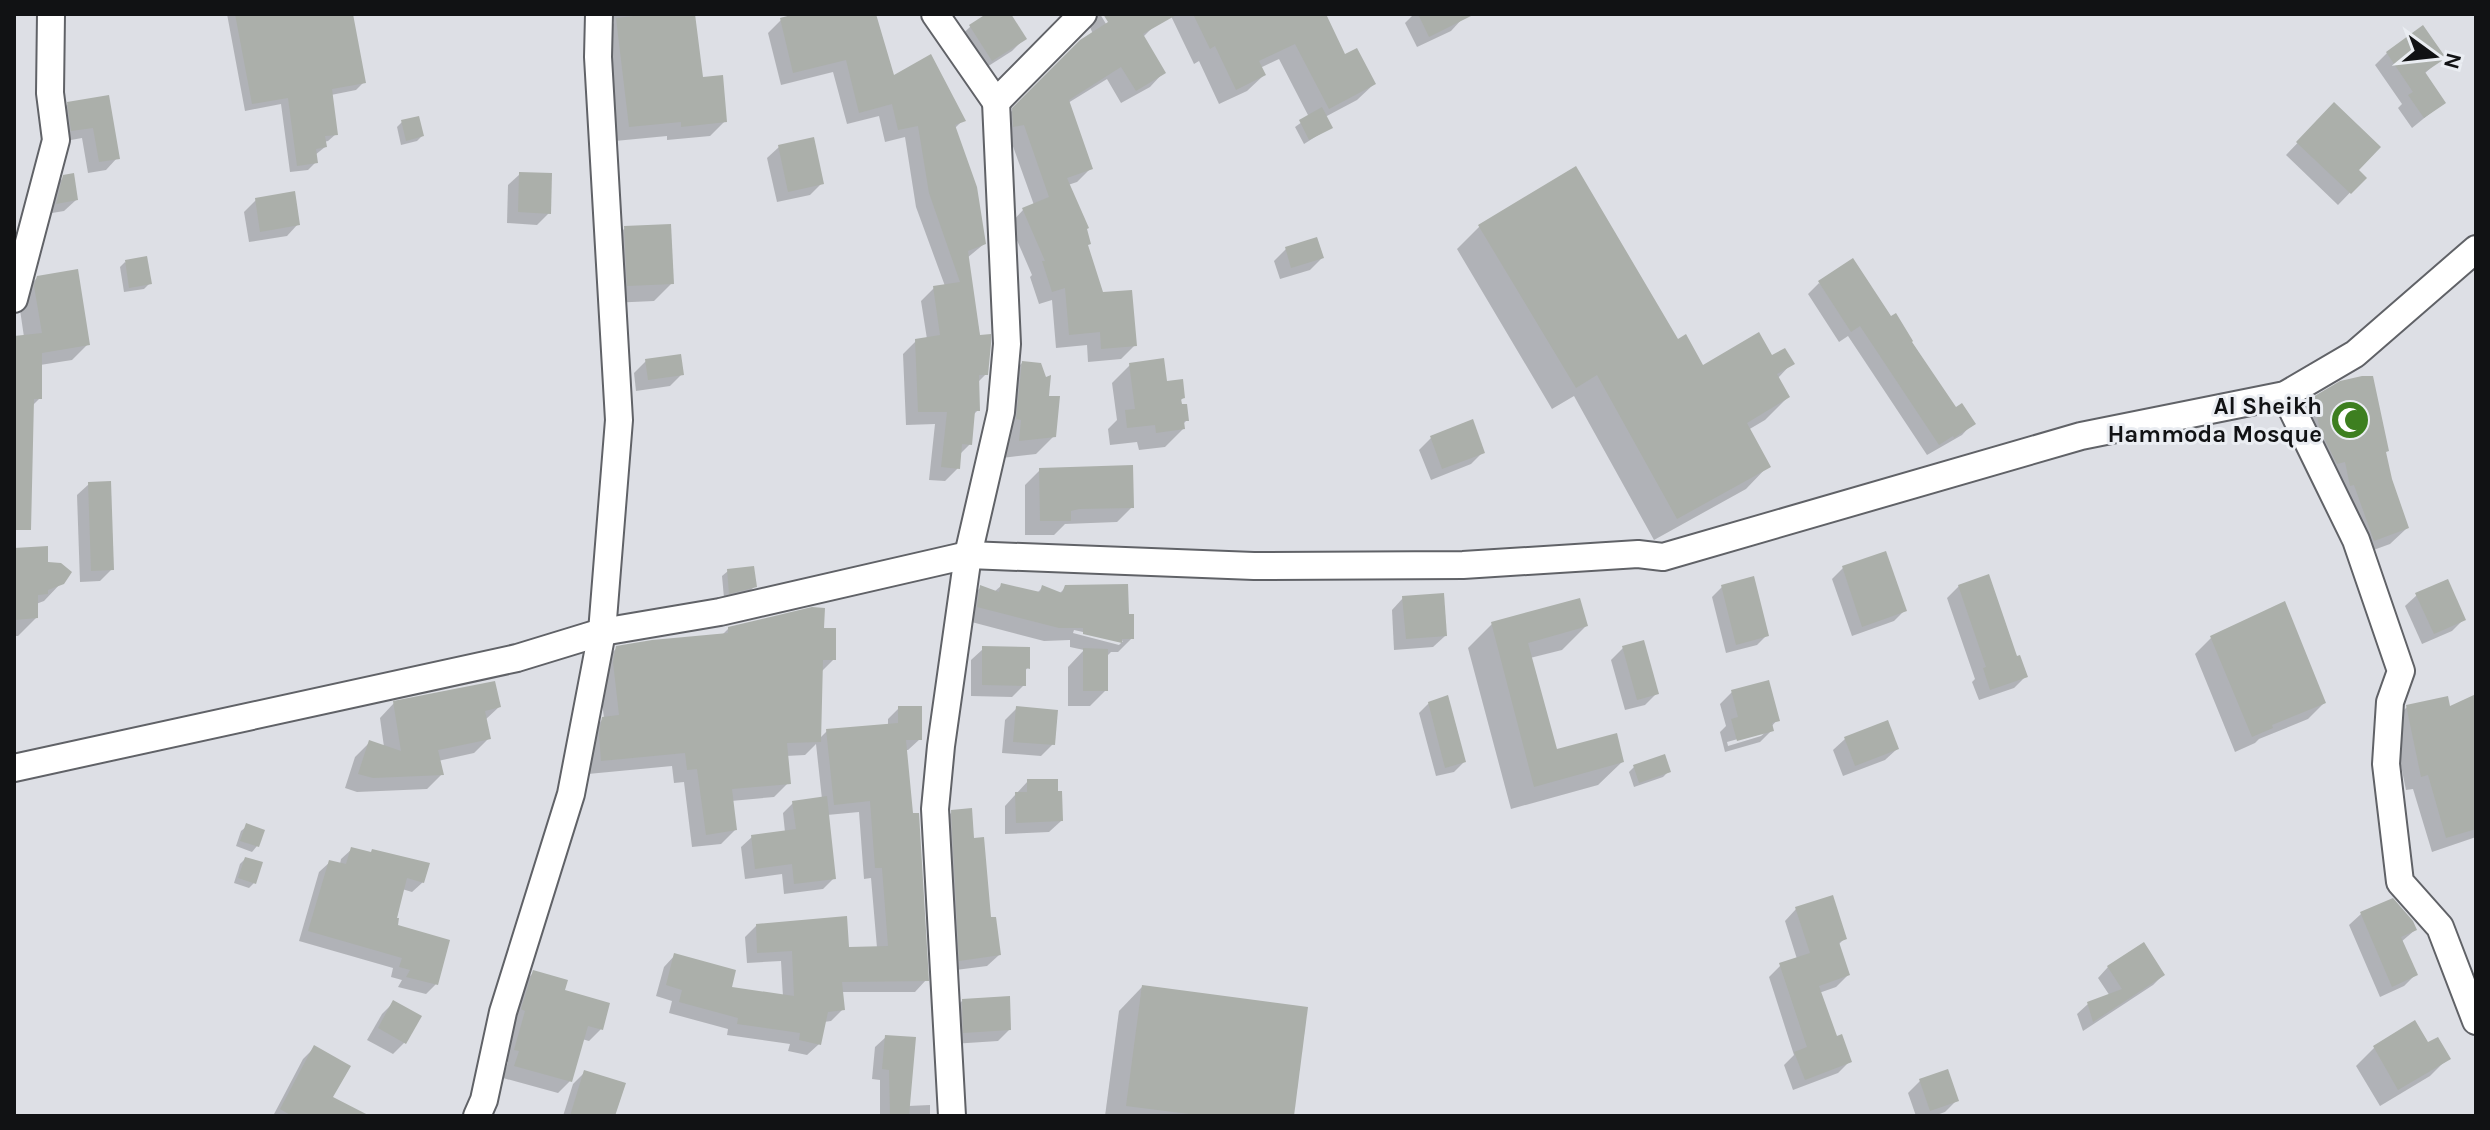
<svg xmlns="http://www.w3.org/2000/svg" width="2490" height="1130" font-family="Karla,sans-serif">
	<rect width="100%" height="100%" fill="#dddfe5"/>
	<g fill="#0003" fill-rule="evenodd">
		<polygon points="227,14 351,14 364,82 356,90 331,95 336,134 328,141 324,142 325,147 315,155 316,162 308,170 290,172 281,104 245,111"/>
		<polygon points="613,14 693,14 701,79 725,121 710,136 667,140 667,136 615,141 602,35 614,23"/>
		<polygon points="790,14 874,14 892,78 963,120 954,129 984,244 967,258 986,374 977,383 978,410 973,415 970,444 959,455 958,468 945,481 929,480 935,424 906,425 903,354 916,341 927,339 921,301 934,288 945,286 916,207 905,137 885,142 879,116 847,124 833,72 781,85 768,33 781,20 790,17"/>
		<polygon points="990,14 1008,14 1024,39 1012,51 979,72 958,38 970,27"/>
		<polygon points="1100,14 1111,32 1114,30 1106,14 1149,14 1155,25 1143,37 1163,73 1150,87 1121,103 1107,79 1068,103 1091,168 1077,182 1068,185 1101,295 1135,345 1121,359 1088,362 1087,345 1056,348 1052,300 1039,304 1030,277 1032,275 1010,224 1023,210 1034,205 1010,138 999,124 1081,41 1093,34 1089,25"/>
		<polygon points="1170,14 1323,14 1344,57 1374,84 1357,100 1325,117 1331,127 1304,144 1295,127 1309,117 1279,59 1260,68 1264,75 1247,91 1219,104 1199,61 1194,64"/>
		<polygon points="1414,14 1460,14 1462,19 1451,31 1417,47 1405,23"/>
		<polygon points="2387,53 2443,57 2424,74 2444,102 2412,128 2398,108 2402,104 2375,65"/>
		<polygon points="108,97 117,158 106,170 88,173 82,138 60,142 56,116 68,104"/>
		<polygon points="2334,105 2356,170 2364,178 2338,205 2286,155"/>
		<polygon points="402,122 422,136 417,141 401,145 397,127"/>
		<polygon points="779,147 822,183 810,195 777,202 767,158"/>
		<polygon points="520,174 549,213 537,225 507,223 508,185"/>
		<polygon points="64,177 76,200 64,211 46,214 52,189"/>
		<polygon points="256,200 298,224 287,236 249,242 244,212"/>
		<polygon points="1480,226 1702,368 1771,358 1792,363 1777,379 1788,397 1765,420 1748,430 1768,466 1746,489 1654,540 1574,396 1552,409 1457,249"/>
		<polygon points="625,228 672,283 654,301 610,303 607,246"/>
		<polygon points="1286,249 1322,258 1310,270 1280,279 1274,261"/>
		<polygon points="125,262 149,284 144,289 124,292 120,267"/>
		<polygon points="38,277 88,344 72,360 40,365 40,398 32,406 14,518 14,338 24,337 19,303 21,294"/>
		<polygon points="1819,283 1911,341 1955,410 1973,423 1962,435 1927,455 1848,336 1839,342 1808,294"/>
		<polygon points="646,361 682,374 670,386 636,391 634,373"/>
		<polygon points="1022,363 1047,397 1054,436 1036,454 1002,458 1004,381"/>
		<polygon points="1130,365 1165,383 1183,398 1179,402 1187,420 1182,425 1183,429 1165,447 1139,450 1137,442 1110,445 1108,429 1117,420 1112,383"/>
		<polygon points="2314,399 2385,453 2390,479 2407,528 2390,544 2357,556 2297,416"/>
		<polygon points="1431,438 1483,452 1471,464 1431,480 1419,450"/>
		<polygon points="1040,470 1132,507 1117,522 1065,524 1054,535 1025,535 1025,485"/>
		<polygon points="89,484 112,569 100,581 80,582 77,495"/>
		<polygon points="14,550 46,564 62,582 44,601 36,604 36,618 18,636 14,636"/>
		<polygon points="1885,554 1905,610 1894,621 1852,636 1832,579 1843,568"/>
		<polygon points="728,571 755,586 749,592 724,598 722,576"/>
		<path d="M 1002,585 L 1037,593 L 1043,587 L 1059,594 L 1066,587 L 1127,616 L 1132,638 L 1118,652 L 1111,652 L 1106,657 L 1106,690 L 1090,706 L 1068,706 L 1068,667 L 1084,650 L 1070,647 L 1070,640 L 1044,641 L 964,620 L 967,601 L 980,588 L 994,592 ZM 1074,630 L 1123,641 L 1119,645 L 1073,633 Z"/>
		<polygon points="1959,586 2016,658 2026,676 2014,688 1979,700 1972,682 1975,679 1947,598"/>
		<polygon points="1722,587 1767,635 1757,645 1726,653 1712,597"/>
		<polygon points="2417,595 2464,619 2452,631 2422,644 2405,606"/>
		<polygon points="1403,598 1445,636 1433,647 1394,650 1392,610"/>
		<polygon points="1492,624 1586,626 1562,650 1530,658 1555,752 1622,762 1598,785 1511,809 1468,648"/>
		<polygon points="729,628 822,630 834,659 821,672 819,739 827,731 888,726 888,719 899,708 920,739 908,750 905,750 926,980 915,992 841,992 843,1009 831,1021 824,1022 819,1044 807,1055 788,1051 790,1044 727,1035 728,1029 669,1013 672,1001 656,996 664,967 675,955 729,989 783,997 781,961 747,963 745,937 756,926 847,949 877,948 871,878 864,879 859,812 827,815 834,878 823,889 784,894 782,874 745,879 741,847 752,837 785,832 783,813 793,803 822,799 816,744 805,755 786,756 788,783 774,797 731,801 735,830 721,844 692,847 684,782 674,783 672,766 588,774 589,733 604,718 599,677 602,662 617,648 722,635"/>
		<polygon points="2211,638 2324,703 2308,719 2259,739 2255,743 2235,752 2195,654"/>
		<polygon points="1623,648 1657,693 1645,705 1625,710 1611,660"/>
		<polygon points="983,649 1028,668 1024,671 1024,685 1012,697 971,696 971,660"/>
		<path d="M 1732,692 L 1777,720 L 1771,727 L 1772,730 L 1760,742 L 1725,752 L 1720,732 L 1726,726 L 1720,704 ZM 1767,731 L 1761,736 L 1728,746 L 1727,742 Z"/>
		<polygon points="2476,696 2476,837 2432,852 2413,789 2406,790 2392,722 2407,707 2448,709"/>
		<polygon points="394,703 499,707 485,720 489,738 474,753 438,761 442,774 427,789 357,792 345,788 355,757 370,742 384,747 380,718"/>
		<polygon points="1429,703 1464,762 1454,772 1436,776 1419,713"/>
		<polygon points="1017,708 1053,744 1041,756 1002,753 1005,720"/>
		<polygon points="1845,739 1897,749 1885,760 1843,776 1833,750"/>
		<polygon points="1634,767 1669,771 1663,777 1634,787 1629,772"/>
		<polygon points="1028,781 1061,821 1049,832 1005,834 1005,806"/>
		<polygon points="952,812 972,840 999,955 987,966 948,971 940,824"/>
		<polygon points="247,826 262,831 257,846 252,852 236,846 241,831"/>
		<polygon points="352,849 423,882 412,892 402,889 395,927 436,984 426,994 398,987 402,980 391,977 393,968 299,941 319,872 330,862 340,864 341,859"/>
		<polygon points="245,859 254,883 249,888 234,883 240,864"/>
		<polygon points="1796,909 1845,938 1838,945 1848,975 1836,987 1819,993 1836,1038 1850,1061 1838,1073 1793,1090 1784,1065 1794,1055 1769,977 1781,965 1797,959 1785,921"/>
		<polygon points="2361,914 2415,930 2401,942 2416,974 2404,986 2380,997 2349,925"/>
		<polygon points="2108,967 2163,975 2153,985 2083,1031 2077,1014 2088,1004 2110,996 2098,978"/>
		<polygon points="534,972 562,992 601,1029 589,1041 582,1039 570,1081 558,1093 503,1078 508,1062 504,1061 515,1022 510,1021 522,984"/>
		<polygon points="1142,987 1292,1116 1105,1116 1119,1011"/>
		<polygon points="962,1001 1009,1030 998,1041 952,1044 951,1012"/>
		<polygon points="393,1003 405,1042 393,1054 367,1040 382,1014"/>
		<polygon points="2415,1023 2428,1045 2448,1058 2430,1076 2380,1106 2356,1066 2374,1048"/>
		<polygon points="886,1037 908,1106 930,1105 930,1116 880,1116 880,1080 872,1079 875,1047"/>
		<polygon points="315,1047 331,1097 366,1116 273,1116 303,1059"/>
		<polygon points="585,1072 613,1116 563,1116 573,1084"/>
		<polygon points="1920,1081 1957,1100 1945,1112 1934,1116 1916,1116 1908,1093"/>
	</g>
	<g fill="#abafaa">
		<polygon points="235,14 353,14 366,83 332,89 338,135 325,136 327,147 316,149 318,163 297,166 288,98 252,104"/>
		<polygon points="651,14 695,14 703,77 723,75 727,122 681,127 681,122 629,127 616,18"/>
		<polygon points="795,14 876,14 894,75 931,54 966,121 955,125 977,187 986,244 968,251 980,335 991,334 991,344 988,375 979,375 980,411 975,411 972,445 962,444 960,469 941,467 947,412 918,412 915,339 940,335 933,286 960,282 929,193 918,126 898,130 892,104 859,113 846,60 793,73 780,18"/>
		<polygon points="986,14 1011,14 1027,39 992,61 969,25"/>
		<polygon points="1103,14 1178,14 1143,34 1166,73 1136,91 1121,67 1069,100 1093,169 1067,178 1089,228 1087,229 1091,244 1088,245 1103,292 1132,290 1137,346 1101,349 1100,332 1069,335 1065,288 1052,292 1042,261 1045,261 1022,208 1049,197 1024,125 1013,127 1012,108 1080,40 1108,22"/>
		<polygon points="1193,14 1326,14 1345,54 1357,48 1376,84 1329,109 1295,44 1259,61 1266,75 1236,90 1215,46 1210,49"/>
		<polygon points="1418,14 1475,14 1429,37"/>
		<polygon points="2423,25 2446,58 2425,72 2446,103 2424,118 2408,95 2413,92 2386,52"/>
		<polygon points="109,95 120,159 99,162 93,128 71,131 67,102"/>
		<polygon points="2334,102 2381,147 2359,170 2367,178 2351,194 2296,142"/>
		<polygon points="1322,107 1333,128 1309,140 1299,120"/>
		<polygon points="419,116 424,136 406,141 401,120"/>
		<polygon points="814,137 824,184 788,192 778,145"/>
		<polygon points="1576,166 1678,339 1686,334 1703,365 1759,332 1772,355 1785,348 1795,364 1777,374 1790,397 1747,423 1771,467 1677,519 1597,375 1576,388 1478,225"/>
		<polygon points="519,172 552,173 551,214 518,212"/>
		<polygon points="74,173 78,200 56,204 63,175"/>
		<polygon points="295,191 300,225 260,232 255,198"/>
		<polygon points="671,224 674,284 627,286 624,226"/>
		<polygon points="1317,237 1324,258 1291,268 1285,247"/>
		<polygon points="147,256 152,284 129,288 125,260"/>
		<polygon points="1853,258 1891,316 1896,313 1913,341 1912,342 1956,407 1962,403 1976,424 1954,438 1953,436 1939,445 1860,326 1851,332 1818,281"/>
		<polygon points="78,269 90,345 42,353 42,399 34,399 31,530 14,530 14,336 42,333 34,286 37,276"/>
		<polygon points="681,354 684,375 648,380 645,359"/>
		<polygon points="1164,358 1167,381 1183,379 1185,398 1181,399 1182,404 1187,404 1189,421 1184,421 1185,429 1156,433 1155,425 1127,428 1125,410 1135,409 1129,363"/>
		<polygon points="1022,361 1041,363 1046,377 1051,375 1049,396 1060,396 1056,437 1019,441 1021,420 1016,419"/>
		<polygon points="2362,376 2373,376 2389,451 2386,452 2392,479 2409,528 2374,541 2354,485 2350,486 2345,462 2337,464 2320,430 2313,397 2340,381"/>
		<polygon points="1473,419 1485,453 1442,469 1430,436"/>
		<polygon points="1133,465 1134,508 1079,509 1071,511 1071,521 1040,521 1039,468"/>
		<polygon points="111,481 114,570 91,571 88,482"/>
		<polygon points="48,546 48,562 61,563 72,572 64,584 48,590 48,594 38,595 38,618 14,620 14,548"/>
		<polygon points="1886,551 1907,611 1862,627 1842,566"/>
		<polygon points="754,566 757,587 729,594 727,569"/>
		<polygon points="1989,574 2017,656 2020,655 2028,677 1990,690 1983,668 1986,667 1958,585"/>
		<polygon points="1754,576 1769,636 1736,645 1721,585"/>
		<polygon points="2448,579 2466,620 2434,634 2415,593"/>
		<polygon points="1001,583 1040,592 1042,585 1062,593 1065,585 1128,584 1129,614 1134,614 1134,639 1122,639 1122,643 1083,634 1083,628 1059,628 977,607 980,585 999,592"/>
		<polygon points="1444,593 1447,636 1406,639 1402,596"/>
		<polygon points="1580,598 1588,626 1528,643 1557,749 1617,733 1624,762 1534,787 1491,622"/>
		<polygon points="2285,601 2326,703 2272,725 2273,728 2252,737 2210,636"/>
		<polygon points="812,607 825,608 824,628 836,628 836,660 823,660 821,742 787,743 791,784 732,789 737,830 706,835 697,769 687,770 685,753 601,761 599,734 602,717 619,715 613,662 616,646 652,640 728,633 728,627"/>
		<polygon points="1644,640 1659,694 1637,700 1622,646"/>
		<polygon points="982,646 1030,647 1030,669 1026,668 1026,686 982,685"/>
		<polygon points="1083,648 1108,649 1108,691 1083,691"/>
		<polygon points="1769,680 1780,721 1772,723 1774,731 1737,741 1731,719 1738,717 1731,690"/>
		<polygon points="495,681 501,707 485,711 491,739 438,750 444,775 373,778 358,774 369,740 401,751 393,701"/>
		<polygon points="2476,694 2476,829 2446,838 2428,775 2421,777 2406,705 2448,696 2450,706"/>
		<polygon points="1448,695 1466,762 1445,768 1428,702"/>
		<polygon points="898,706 922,706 922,740 906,740 913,813 919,813 929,981 842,982 845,1010 828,1012 821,1045 799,1040 800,1033 737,1024 738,1018 679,1002 682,990 666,985 674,953 736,970 732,987 794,996 792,951 757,953 756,924 847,916 849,947 888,946 882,868 875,868 870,801 834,805 826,729 898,723"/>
		<polygon points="1016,706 1058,710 1055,745 1013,742"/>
		<polygon points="1888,720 1899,749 1855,766 1844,737"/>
		<polygon points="1665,754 1671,772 1639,783 1633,765"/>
		<polygon points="1027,779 1058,779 1058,791 1062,791 1063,821 1016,823 1015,792 1027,792"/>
		<polygon points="827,796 836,879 794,884 792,864 755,869 751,835 796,829 792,801"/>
		<polygon points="972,808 974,838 984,837 991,917 996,917 1001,955 959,961 951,810"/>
		<polygon points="246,823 265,830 259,847 240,841"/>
		<polygon points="351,847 371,852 372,849 430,863 424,883 407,878 397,918 399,918 398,925 450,940 438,985 406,977 410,970 399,967 402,958 308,931 329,860 346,864"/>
		<polygon points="245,857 263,862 256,884 238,878"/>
		<polygon points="1833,895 1847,939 1839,942 1850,975 1819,986 1837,1036 1842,1034 1852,1062 1805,1080 1794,1052 1807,1047 1779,963 1810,953 1795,907"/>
		<polygon points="2393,898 2413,921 2417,930 2401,937 2418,975 2392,987 2360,912"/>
		<polygon points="2144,942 2165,975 2093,1022 2087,1002 2122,989 2107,966"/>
		<polygon points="533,970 568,980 565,990 610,1003 603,1030 588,1026 572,1082 514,1066 519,1051 514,1050 525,1011 521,1009"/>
		<polygon points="1142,985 1308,1007 1294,1116 1205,1116 1126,1106"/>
		<polygon points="1010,996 1011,1030 963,1033 962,999"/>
		<polygon points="393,1000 422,1016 406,1044 378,1028"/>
		<polygon points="2415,1020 2428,1042 2438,1037 2451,1059 2398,1090 2373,1046"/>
		<polygon points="885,1035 916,1037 909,1116 890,1116 889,1070 882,1069"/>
		<polygon points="314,1045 351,1066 333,1097 370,1116 292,1116 280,1109"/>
		<polygon points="1948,1069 1959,1101 1930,1111 1919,1079"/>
		<polygon points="584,1070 626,1083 615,1116 570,1116"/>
	</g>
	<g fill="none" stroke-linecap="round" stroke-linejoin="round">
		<defs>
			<g id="minor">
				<polyline points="935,14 996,102 1083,14"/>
				<polyline points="14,299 56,140 50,93 51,14"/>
				<polyline points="2285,395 2356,540 2401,671 2390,702 2386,764 2400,882 2440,927 2476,1021"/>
				<polyline points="14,768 517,658 602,632 720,612 968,555 1254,566 1463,565 1638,554 1663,557 2081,436 2285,395 2355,354 2476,249"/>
				<polyline points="477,1116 484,1100 503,1012 571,794 602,632 619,420 598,57 599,14"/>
				<polyline points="952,1116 935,809 941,746 968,555 1001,412 1007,344 996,102"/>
			</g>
		</defs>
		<use href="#minor" stroke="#606267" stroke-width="30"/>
		<use href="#minor" stroke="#fff" stroke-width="26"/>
	</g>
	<defs>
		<symbol id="mosque-disc" viewBox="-11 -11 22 22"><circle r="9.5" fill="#3d7f20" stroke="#eaedf2"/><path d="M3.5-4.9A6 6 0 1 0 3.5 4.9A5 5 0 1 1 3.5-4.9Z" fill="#fff"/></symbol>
	</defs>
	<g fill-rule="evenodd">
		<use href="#mosque-disc" x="2328" y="398" width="44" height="44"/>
	</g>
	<g text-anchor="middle" stroke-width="6" stroke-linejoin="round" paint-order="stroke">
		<g font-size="24" font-weight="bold" fill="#111214" stroke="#eaedf2" text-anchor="end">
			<text x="2322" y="414">Al Sheikh<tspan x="2322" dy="28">Hammoda Mosque</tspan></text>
		</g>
	</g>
	<rect width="2490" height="1130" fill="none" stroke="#111214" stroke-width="32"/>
	<g transform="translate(2434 56) rotate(105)" stroke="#eaedf2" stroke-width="6" paint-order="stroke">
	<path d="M0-6L14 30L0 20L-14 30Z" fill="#111214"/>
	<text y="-12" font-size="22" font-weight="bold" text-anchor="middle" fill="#111214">N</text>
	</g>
</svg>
